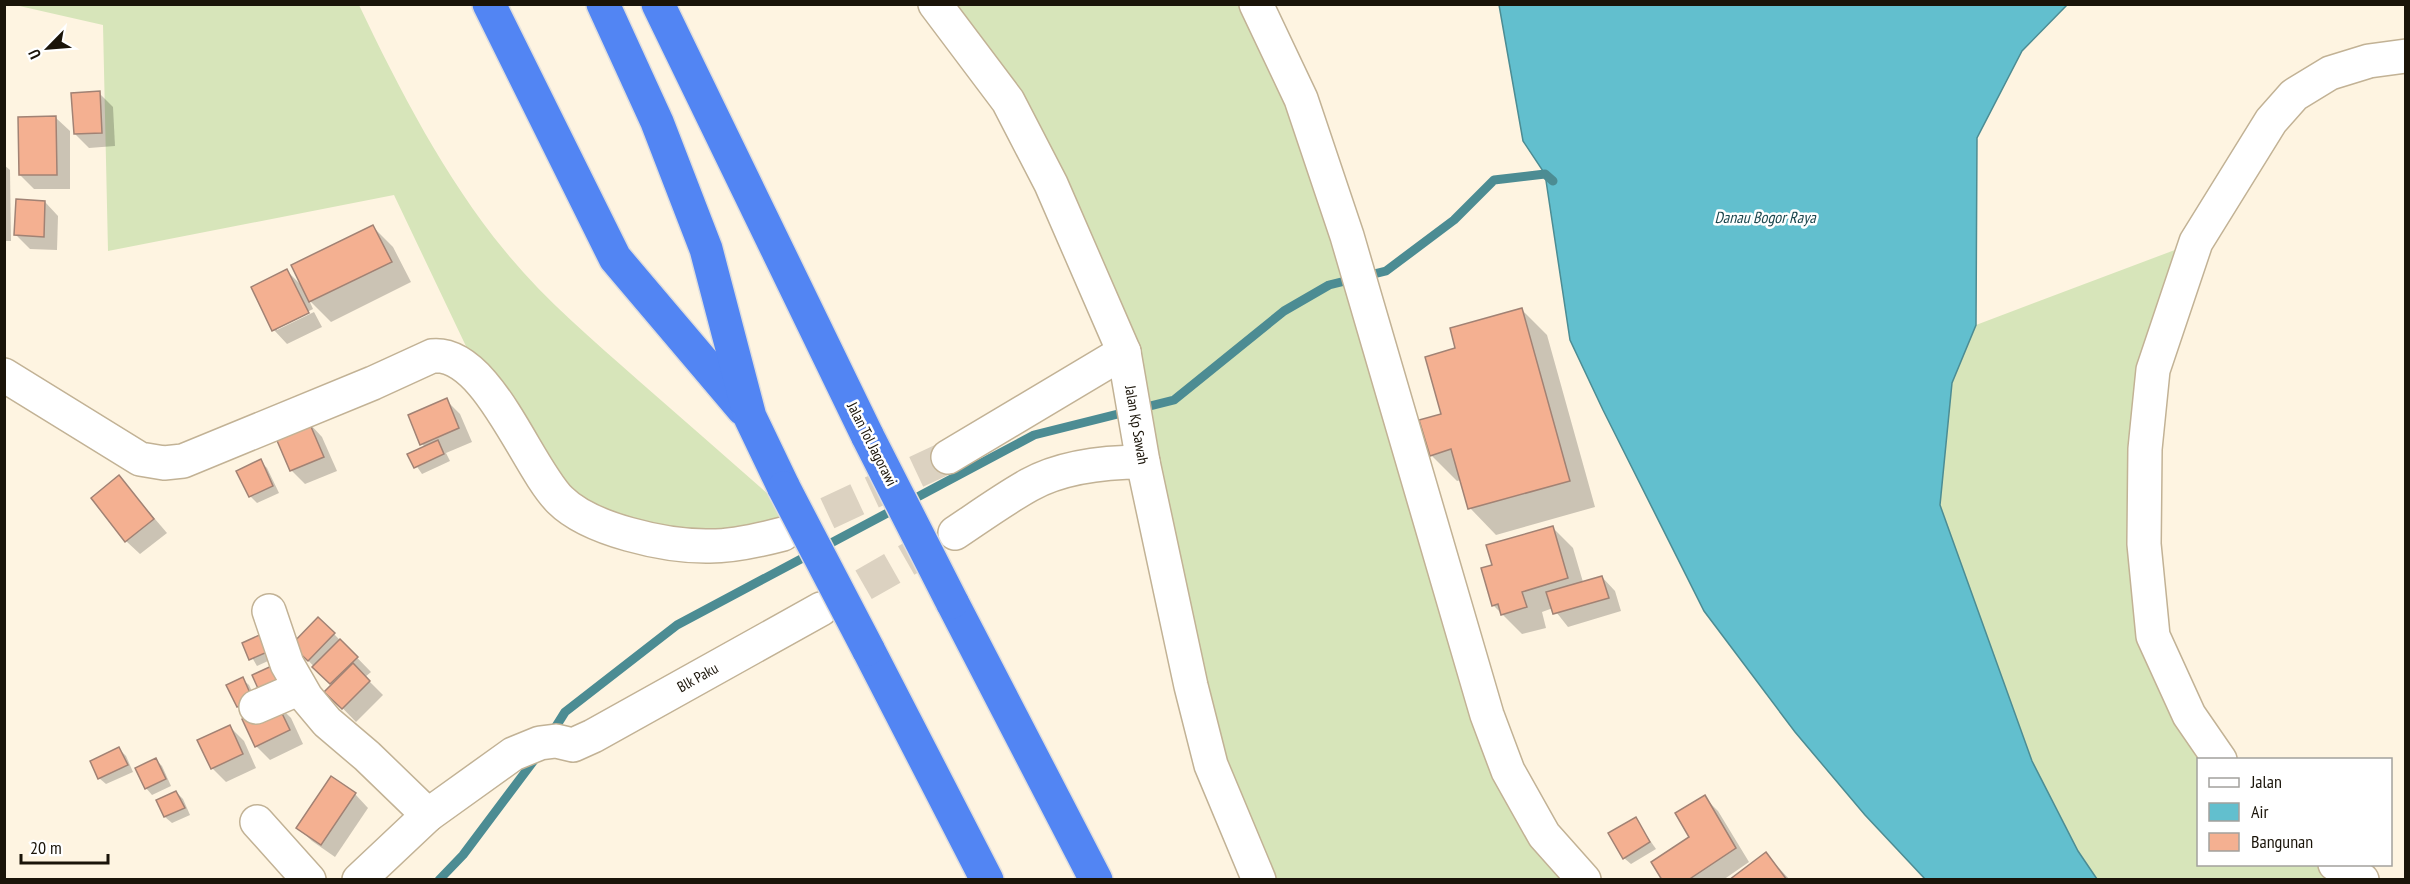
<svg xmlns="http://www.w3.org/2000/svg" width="2410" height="884" font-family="'PT Sans Narrow',sans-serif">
	<rect width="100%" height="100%" fill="#fef4e1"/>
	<g fill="#d7e5ba">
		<path d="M 15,5 L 359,5 C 399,89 445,178 505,251 C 545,300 592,339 639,381 C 694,429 749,477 803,525 L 708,547 L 561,502 L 484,384 L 394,195 L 108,251 L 103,25 Z"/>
		<polygon points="935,5 1256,5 1487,715 1584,879 1259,879 1143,462 1074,235"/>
		<polygon points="2196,242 2153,370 2153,636 2220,759 2198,760 2198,864 2337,865 2362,879 2097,879 2078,851 2032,761 1940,505 1952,383 1976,325"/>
	</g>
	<polygon fill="#62bfce" stroke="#4c8c93" stroke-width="1.5" points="1499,5 2067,5 2022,51 1977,138 1976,325 1952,383 1940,505 2032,761 2078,851 2097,879 1925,879 1865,815 1795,732 1704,611 1603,410 1570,340 1545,174 1523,141"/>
	<g fill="#0003">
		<polygon points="99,93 113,107 115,146 89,148 75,134"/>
		<polygon points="56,118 70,131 70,189 34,189 20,175"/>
		<polygon points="4,165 10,170 11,241 4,241"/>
		<polygon points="45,202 58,216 57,250 30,249 16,235"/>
		<polygon points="373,227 393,247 411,282 331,322 309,300 313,309 277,327 277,330 314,312 322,327 287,344 274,330 287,271 303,287"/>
		<polygon points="1521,309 1547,335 1595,507 1496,535 1470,508 1461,480 1457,481 1431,455 1457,349"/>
		<polygon points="446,400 460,414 472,442 446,453 450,461 422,474 409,455 425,447 422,444"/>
		<polygon points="309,423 322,437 337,471 305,484 291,470"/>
		<polygon points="260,461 267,468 279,493 257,503 250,496"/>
		<polygon points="119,477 167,533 140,554 126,541"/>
		<polygon points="1552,527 1573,548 1583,582 1602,577 1615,591 1621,611 1568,627 1553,608 1542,612 1546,628 1522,634 1493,605 1494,566"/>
		<polygon points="334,634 371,672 365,677 383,695 356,722 327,692 333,686 293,645"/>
		<polygon points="244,644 279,656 257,666"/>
		<polygon points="242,679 249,685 259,706 244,713 238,706"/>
		<polygon points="277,704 291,718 303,744 270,760 256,746"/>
		<polygon points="230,727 244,741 256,768 226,782 212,768"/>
		<polygon points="119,749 126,756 133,772 106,784 99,778"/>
		<polygon points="156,760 162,766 171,786 152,795 146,788"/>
		<polygon points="176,792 183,799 190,815 172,823 165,817 158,801"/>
		<polygon points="355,794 368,808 335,857 312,841 298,828"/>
		<polygon points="1704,797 1718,811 1749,862 1723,880 1664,880 1691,837"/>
		<polygon points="1635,819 1656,849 1631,864 1624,858"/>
		<polygon points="1766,854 1790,880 1732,880"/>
	</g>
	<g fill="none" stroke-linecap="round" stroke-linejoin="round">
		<g stroke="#4c8c93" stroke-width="9">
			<polyline points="550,736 565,712 677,625 1034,435 1174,400 1284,311 1329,285 1386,271 1454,220 1494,180 1545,174 1553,181"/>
			<polyline points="439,880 463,855 538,755"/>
		</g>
	</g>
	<g fill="#f4b091" stroke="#a18274" stroke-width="1.5">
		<polygon points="100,91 102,133 74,134 71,93"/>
		<polygon points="56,116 57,175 19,175 18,117"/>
		<polygon points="16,199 45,201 44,237 14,235"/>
		<polygon points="373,225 392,262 309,302 291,265"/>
		<polygon points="287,269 309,313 272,331 251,287"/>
		<polygon points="1522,308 1570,481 1468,509 1451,449 1430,456 1419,420 1441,414 1425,357 1455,348 1450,328"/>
		<polygon points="447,398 459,428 420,445 408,415"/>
		<polygon points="309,422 324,457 290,471 275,436"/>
		<polygon points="438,440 444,454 414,468 407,454"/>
		<polygon points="261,459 273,486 249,497 236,471"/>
		<polygon points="119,475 154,519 125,542 91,498"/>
		<polygon points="1553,526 1568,578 1522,592 1527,607 1501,615 1498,604 1492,606 1481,568 1492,565 1486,545"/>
		<polygon points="1602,576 1609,598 1553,614 1546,592"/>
		<polygon points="318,617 335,633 308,661 291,645"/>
		<polygon points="266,632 274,649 249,660 242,643"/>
		<polygon points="340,639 358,657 330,684 312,667"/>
		<polygon points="353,663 370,681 342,709 324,692"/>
		<polygon points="276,664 284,681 260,693 252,675"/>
		<polygon points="243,677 253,700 237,707 226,685"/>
		<polygon points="277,703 290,730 255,747 242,719"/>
		<polygon points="230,725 243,754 211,769 197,740"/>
		<polygon points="119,747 128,765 98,779 90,761"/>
		<polygon points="156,758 166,779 145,789 135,768"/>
		<polygon points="331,776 356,793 321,845 296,828"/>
		<polygon points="176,791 185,808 164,817 156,800"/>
		<polygon points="1705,795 1736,848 1688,880 1662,880 1651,862 1689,837 1675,813"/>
		<polygon points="1636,817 1650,842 1623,859 1608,833"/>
		<polygon points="1766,852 1787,880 1729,880"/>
	</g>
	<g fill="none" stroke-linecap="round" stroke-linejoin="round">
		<g stroke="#dcd2c1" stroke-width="33" stroke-dasharray="33 16" stroke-linecap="butt">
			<polyline points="783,534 948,457"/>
			<polyline points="821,609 951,535"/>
		</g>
		<defs>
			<g id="minor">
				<path id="s1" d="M 935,4 L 1008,101 L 1051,184 L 1124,352 L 1143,462 L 1191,686 L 1211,765 L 1259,880"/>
				<polyline points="1256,4 1301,99 1347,236 1487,715 1508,771 1544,835 1584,880"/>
				<path d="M 4,375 L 140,459 L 164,463 L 183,461 L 373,383 L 432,356 C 487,350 526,466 560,500 C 590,530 665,546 706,546 C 731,547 760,540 783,534"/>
				<polyline points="948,457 1124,352"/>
				<path d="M 955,533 C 979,517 1004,499 1029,485 C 1063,466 1105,462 1143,462"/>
				<polyline points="269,611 287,664 306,697 327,722 367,756 428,815"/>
				<polyline points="256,707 300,688"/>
				<polyline points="2220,760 2189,715 2153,636 2144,544 2145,449 2153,370 2196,242 2271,121 2294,95 2330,73 2369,61 2406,56"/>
				<polyline points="257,822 309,880"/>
				<polyline points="2335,864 2362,880"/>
				<path id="s2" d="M 359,880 L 428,815 L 513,754 L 540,743 L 556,741 L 573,745 L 593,736 L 821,609"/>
			</g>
			<g id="highway">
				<polyline points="489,4 615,258 743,409"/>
				<polyline points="603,4 657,122 706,249 750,417 784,488"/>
				<polyline points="658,4 868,437"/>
				<polyline points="952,602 1096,880"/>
				<polyline points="868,649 987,880"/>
			</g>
		</defs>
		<use href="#minor" stroke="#c2b295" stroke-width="36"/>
		<use href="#highway" stroke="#dfdedd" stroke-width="36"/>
		<use href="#minor" stroke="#fff" stroke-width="33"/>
		<use href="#highway" stroke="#5285f3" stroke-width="33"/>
		<defs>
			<g id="highway-bridge">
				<polyline points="868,437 952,602"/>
				<polyline points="784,488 868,649"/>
			</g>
		</defs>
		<use href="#highway-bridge" stroke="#dfdedd" stroke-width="36" stroke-linecap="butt"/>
		<use href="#highway-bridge" stroke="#5285f3" stroke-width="33"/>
	</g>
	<g text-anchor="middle" stroke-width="5" stroke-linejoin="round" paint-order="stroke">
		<g font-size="15" fill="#1a1409" stroke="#fff">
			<text dy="5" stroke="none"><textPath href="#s1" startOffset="472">Jalan Kp Sawah</textPath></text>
			<text transform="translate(872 444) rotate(63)" y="5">Jalan Tol Jagorawi</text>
			<text dy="5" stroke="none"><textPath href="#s2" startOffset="404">Blk Paku</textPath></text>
		</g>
		<g font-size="16" font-style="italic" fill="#1c474e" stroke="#fff">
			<text x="1765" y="223">Danau Bogor Raya</text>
		</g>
	</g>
	<rect width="2410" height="884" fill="none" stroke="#1a1409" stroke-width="12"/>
	<rect x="2197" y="758" width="195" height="108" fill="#ffffff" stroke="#a3a19d" stroke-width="1.5"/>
	<rect x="2209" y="778" width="30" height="9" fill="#ffffff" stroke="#a3a19d" stroke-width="1.5"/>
	<text x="2251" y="788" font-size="18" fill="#1a1409">Jalan</text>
	<rect x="2209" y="803" width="30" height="18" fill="#62bfce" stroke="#a3a19d" stroke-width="1.5"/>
	<text x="2251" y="818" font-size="18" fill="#1a1409">Air</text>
	<rect x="2209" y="833" width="30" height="18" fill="#f4b091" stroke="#a3a19d" stroke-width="1.5"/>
	<text x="2251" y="848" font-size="18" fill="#1a1409">Bangunan</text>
	<g transform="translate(48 48) rotate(245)" stroke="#ffffff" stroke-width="4.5" paint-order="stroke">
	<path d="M0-4.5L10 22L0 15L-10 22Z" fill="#1a1409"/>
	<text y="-9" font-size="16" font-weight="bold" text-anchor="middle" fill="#1a1409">U</text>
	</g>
	<path d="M21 854v9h87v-9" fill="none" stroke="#1a1409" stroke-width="3"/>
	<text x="30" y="854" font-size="18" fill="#1a1409" stroke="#ffffff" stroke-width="4.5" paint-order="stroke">20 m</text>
</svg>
